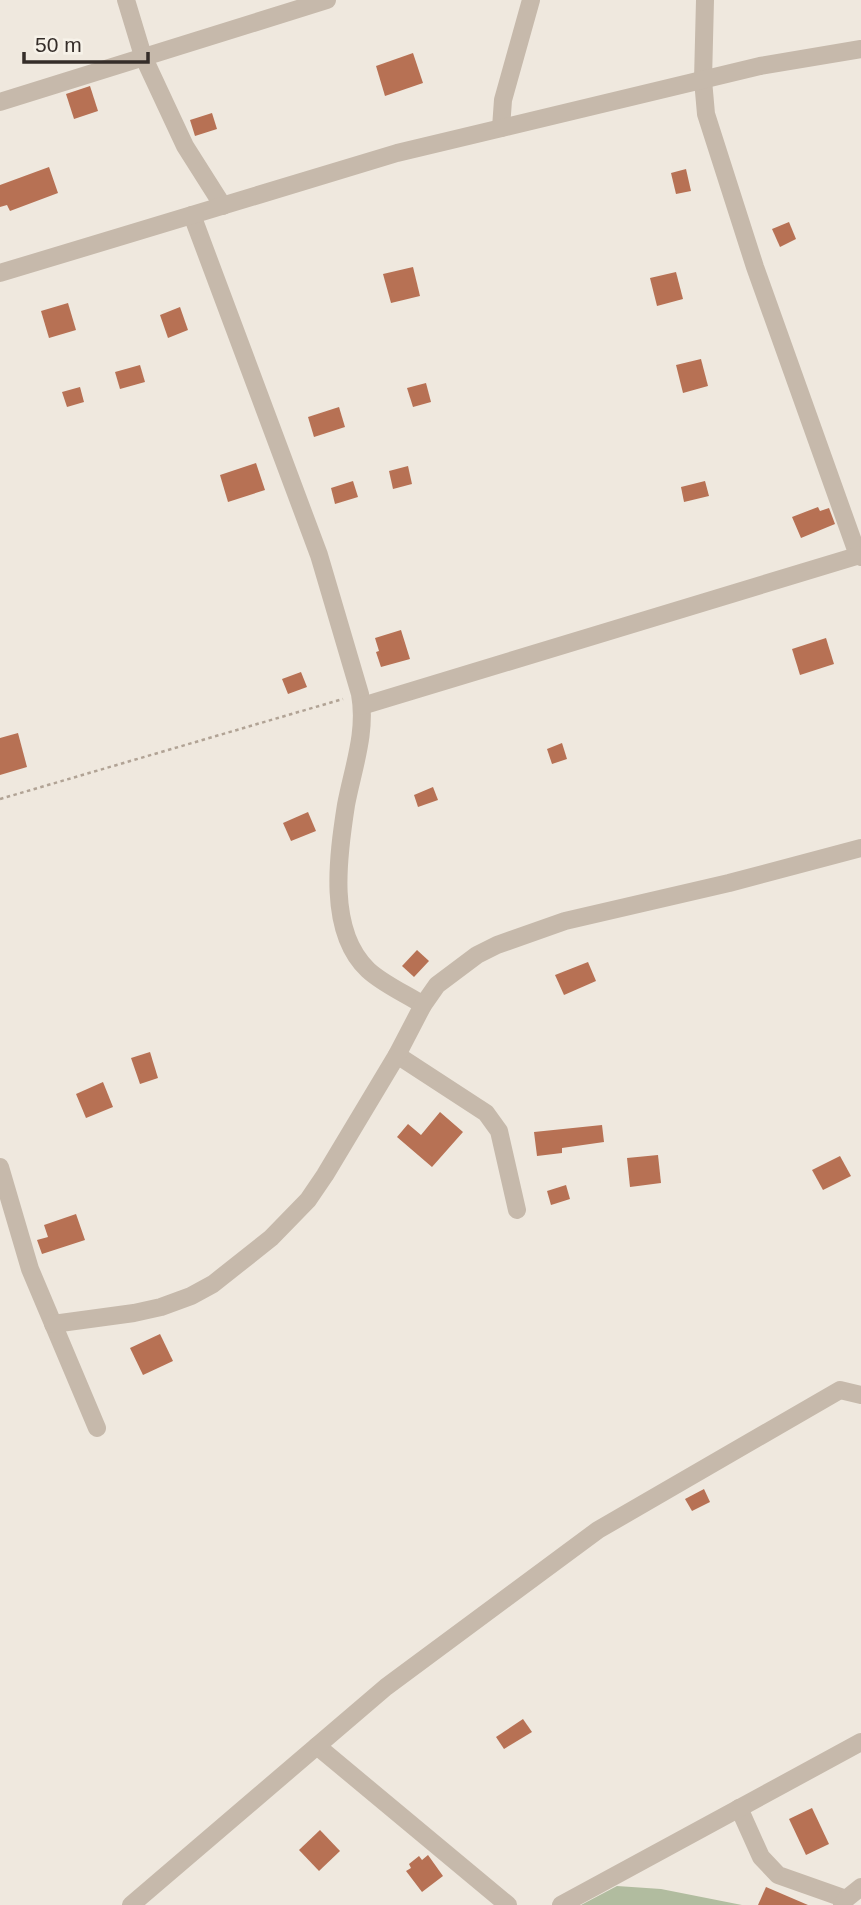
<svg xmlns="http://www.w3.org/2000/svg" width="861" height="1905" font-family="Helvetica,sans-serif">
	<rect width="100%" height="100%" fill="#efe8de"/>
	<polygon fill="#b1bc9f" points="617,1886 661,1889 742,1905 581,1905"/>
	<g fill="#b77154">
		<polygon points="413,53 423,83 385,96 376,66"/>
		<polygon points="90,86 98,111 74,119 66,94"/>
		<polygon points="212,113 217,129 195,136 190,120"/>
		<polygon points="49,167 58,193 10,211 7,205 0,207 0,185"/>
		<polygon points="686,169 691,191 676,194 671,173"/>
		<polygon points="789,222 796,239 780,247 772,229"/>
		<polygon points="413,267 420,296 391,303 383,274"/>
		<polygon points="676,272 683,299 657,306 650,278"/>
		<polygon points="68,303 76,330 49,338 41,311"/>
		<polygon points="180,307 188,330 168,338 160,315"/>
		<polygon points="701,359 708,386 683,393 676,365"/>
		<polygon points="140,365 145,382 120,389 115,372"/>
		<polygon points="426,383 431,402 413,407 407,388"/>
		<polygon points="80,387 84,402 67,407 62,392"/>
		<polygon points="339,407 345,427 314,437 308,417"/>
		<polygon points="256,463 265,490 228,502 220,475"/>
		<polygon points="408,466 412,484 393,489 389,471"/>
		<polygon points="353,481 358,497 335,504 331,488"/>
		<polygon points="705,481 709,496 684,502 681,487"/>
		<polygon points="818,507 820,511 829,508 835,524 801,538 792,517"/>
		<polygon points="401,630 410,659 381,667 376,652 379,651 375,638"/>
		<polygon points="826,638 834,664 800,675 792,649"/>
		<polygon points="301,672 307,687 288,694 282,679"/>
		<polygon points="18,733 27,767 0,775 0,738"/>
		<polygon points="562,743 567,759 552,764 547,749"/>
		<polygon points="433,787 438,800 418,807 414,795"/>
		<polygon points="308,812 316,831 291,841 283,823"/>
		<polygon points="417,950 429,961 414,977 402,966"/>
		<polygon points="588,962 596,981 564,995 555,975"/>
		<polygon points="150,1052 158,1078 140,1084 131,1058"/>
		<polygon points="103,1082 113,1107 86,1118 76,1094"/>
		<polygon points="440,1112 463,1132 432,1167 397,1137 408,1124 421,1135"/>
		<polygon points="602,1125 604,1142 562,1148 562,1153 537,1156 534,1132"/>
		<polygon points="658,1155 661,1183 630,1187 627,1158"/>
		<polygon points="840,1156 851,1176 823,1190 812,1170"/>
		<polygon points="566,1185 570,1199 551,1205 547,1191"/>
		<polygon points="76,1214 85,1240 42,1254 37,1240 48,1237 44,1225"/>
		<polygon points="160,1334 173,1361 143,1375 130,1348"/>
		<polygon points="704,1489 710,1502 692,1511 685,1499"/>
		<polygon points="523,1719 532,1732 504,1749 496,1737"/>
		<polygon points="812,1808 829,1844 806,1855 789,1819"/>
		<polygon points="320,1830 340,1851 319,1871 299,1850"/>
		<polygon points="428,1855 443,1876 422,1892 406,1871 411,1868 409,1864 419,1856 422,1860"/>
		<polygon points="766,1887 808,1905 758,1905"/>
	</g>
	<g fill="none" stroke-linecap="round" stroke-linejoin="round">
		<polyline stroke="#b1a395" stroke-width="2.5" stroke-dasharray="3.5 3.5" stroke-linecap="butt" points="0,799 343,699"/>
		<g stroke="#c6b9ab" stroke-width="18">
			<polyline points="126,0 143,56 185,146 223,206"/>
			<polyline points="705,0 703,80 706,114 755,267 855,547 861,557"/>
			<polyline points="0,102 327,0"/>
			<polyline points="501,128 503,100 531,0"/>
			<path d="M 192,215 L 319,555 L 360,694 C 367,732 353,768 346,805 C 338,856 327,931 368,970 C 383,984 406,994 423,1005"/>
			<polyline points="0,273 397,153 760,66 861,49"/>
			<polyline points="362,706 860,555"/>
			<polyline points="397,1055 486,1113 499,1131 517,1210"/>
			<polyline points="0,1167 30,1269 97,1428"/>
			<polyline points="53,1324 134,1313 161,1307 191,1296 213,1284 271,1238 308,1200 325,1175 397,1055 423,1005 437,985 477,955 497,945 565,921 729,883 861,848"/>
			<polyline points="317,1746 508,1905"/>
			<polyline points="739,1808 761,1857 778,1875 846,1899"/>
			<polyline points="131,1905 386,1687 598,1530 840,1390 861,1395"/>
			<polyline points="561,1905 861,1742"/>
			<polyline points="842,1905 846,1899 861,1887"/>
		</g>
	</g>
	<path d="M24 52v10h124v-10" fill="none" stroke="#352d29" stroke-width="3.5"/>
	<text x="35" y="52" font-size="21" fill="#352d29" stroke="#f7f2e9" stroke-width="5" paint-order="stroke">50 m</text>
</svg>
